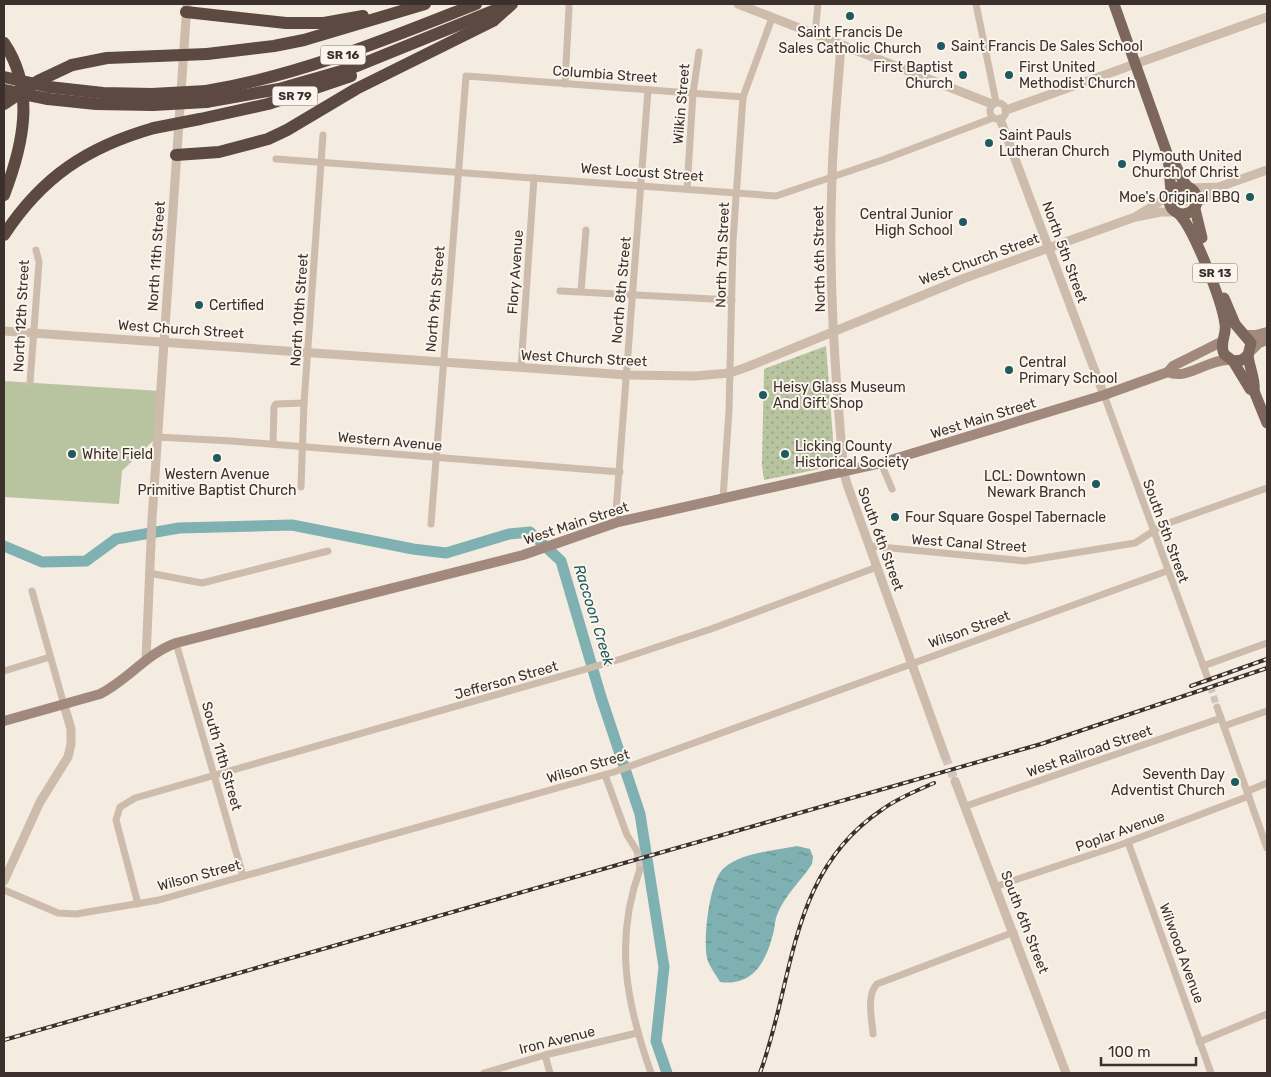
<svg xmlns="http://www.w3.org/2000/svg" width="1271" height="1077" font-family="Rubik,sans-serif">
	<defs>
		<pattern id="park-dots" width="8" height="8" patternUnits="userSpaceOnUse" patternTransform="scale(1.25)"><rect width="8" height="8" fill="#b8c4a0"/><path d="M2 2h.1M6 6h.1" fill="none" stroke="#97a083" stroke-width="1.8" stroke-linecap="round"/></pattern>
		<pattern id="water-ripples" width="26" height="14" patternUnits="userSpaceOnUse" patternTransform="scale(1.25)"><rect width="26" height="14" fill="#7fb0b2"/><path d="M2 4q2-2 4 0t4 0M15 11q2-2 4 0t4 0" fill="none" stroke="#699091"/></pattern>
	</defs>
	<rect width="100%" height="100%" fill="#f4ebe1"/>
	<g fill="#b8c4a0">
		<circle cx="1183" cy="201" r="5.5"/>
		<polygon points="4,381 160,391 157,437 122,471 119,504 4,497"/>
	</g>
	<polygon fill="url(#park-dots)" points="826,346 835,466 764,480 762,465 764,369"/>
	<path fill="url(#water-ripples)" d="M 797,846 L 810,849 L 813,857 L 812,864 C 801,881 784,896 777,915 C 775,920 775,925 774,930 C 767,960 754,987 720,982 C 716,975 709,966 707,958 C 703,940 709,880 724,868 C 743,852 774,851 797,846 Z"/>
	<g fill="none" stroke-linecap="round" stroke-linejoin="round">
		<polyline stroke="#7fb0b2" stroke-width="11" points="4,546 42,562 86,561 116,539 179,528 292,525 413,549 446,553 509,534 530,532 561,561 601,697 640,814 664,967 656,1041 667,1073"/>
		<g stroke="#cfc6bd" stroke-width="7" stroke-dasharray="7 3.5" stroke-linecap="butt">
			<polyline points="1207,676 1217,707"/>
			<polyline points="637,851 640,869"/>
		</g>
		<polyline stroke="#cfc6bd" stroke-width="9" stroke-dasharray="9 4.5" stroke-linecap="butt" points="945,756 955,781"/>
		<g stroke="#cdbbac" stroke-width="7">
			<polyline points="976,4 996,102"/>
			<polyline points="815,34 818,4"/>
			<polyline points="565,84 569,7"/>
			<circle cx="998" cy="111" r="8"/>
			<polyline points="276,159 776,196 885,159 993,118"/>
			<polyline points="687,189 693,93 699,52"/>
			<polyline points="560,291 732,300"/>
			<polyline points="581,291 586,230"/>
			<polyline points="521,368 534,178"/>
			<polyline points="30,383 39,262 36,250"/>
			<polyline points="1104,395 1207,676"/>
			<polyline points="157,437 232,441 620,472"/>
			<polyline points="273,444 274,407 276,404 304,403"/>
			<polyline points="881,463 892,489"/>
			<polyline points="301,487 304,403 323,135"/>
			<polyline points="723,498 729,411 733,241 743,97 772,18"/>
			<polyline points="618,522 616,511 648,90"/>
			<polyline points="431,524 466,76 743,97"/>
			<polyline points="870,546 1025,561 1135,543 1163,525 1267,488"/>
			<polyline points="149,573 202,583 328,551"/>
			<polyline points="32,591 64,705"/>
			<polyline points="176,643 243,876"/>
			<polyline points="1203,666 1267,643"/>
			<polyline points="4,671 50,657"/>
			<polyline points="1217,707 1267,848"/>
			<polyline points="1224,726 1267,711"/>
			<polyline points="605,775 627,835 637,851"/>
			<polyline points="1248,791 1267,783"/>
			<polyline points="966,806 1221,718"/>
			<polyline points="1128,842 1211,1073"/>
			<path d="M 640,869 C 614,941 626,1002 651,1073"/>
			<polyline points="997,886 1120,845 1249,796"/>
			<polyline points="4,890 58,913 76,914 159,900 614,772 1167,571"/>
			<polyline points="138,904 116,820 120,807 135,798 621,659 711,629 877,567"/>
			<path d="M 873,1034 C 872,1019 866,995 877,984 L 1014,932"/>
			<polyline points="1199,1042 1267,1014"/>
			<polyline points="545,1055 550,1073"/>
			<polyline points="484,1073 545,1055 637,1033"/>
		</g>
		<g stroke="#cdbbac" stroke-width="9">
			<polyline points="738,4 992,104"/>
			<path d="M 841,45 C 838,89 833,133 832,178 C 828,276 835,375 844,473 L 847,484 L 945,756"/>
			<polyline points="1006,110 1267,17"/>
			<polyline points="1000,119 1104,395"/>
			<polyline points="1191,188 1219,187 1267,170"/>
			<path d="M 1197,204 C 1203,198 1215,195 1219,187"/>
			<polyline points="1136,217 1161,212 1175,212"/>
			<polyline points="4,331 627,375 695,376 730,373 747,367 965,278 1135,217 1169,196"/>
			<polyline points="146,659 152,519 187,4"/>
			<polyline points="955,781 1066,1073"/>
			<polyline points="4,881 40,802 68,757 71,744 71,729 64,705"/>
		</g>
		<g stroke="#a18a7d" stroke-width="10">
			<polyline points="1246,335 1256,335 1267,332"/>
			<polyline points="1250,352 1259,343 1267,340"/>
			<path d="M 1168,372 C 1187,381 1209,358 1230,360"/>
			<polyline points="1168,372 1173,366 1223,341"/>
			<path d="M 4,721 L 100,694 C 128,680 146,654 176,643 L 523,555 L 618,522 L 881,463 L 1104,395 L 1168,372"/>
		</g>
		<g stroke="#7d675c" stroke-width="11">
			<polyline points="1114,4 1168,156 1171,192"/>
			<path d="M 1168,156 C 1178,164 1179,177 1187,186"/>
			<circle cx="1183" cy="200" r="14"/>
			<polyline points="1195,209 1202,238"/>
			<path d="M 1179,214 C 1194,229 1222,301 1225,324 C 1227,335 1219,343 1224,354 L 1233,361 L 1250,389 L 1254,391"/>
			<polyline points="1224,298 1235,324 1251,343 1248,355 1242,360 1233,361"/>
			<path d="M 1248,355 C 1249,367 1256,381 1254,391 L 1267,423"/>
		</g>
		<g stroke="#5c4a42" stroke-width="12">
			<polyline points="186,12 286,23 324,23 363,16"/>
			<path d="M 4,43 C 36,90 23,146 4,195"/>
			<polyline points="207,54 274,46 304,40 425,4"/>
			<polyline points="72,65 107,58 158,56"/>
			<polyline points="49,87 103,93 152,94"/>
			<path d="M 206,91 C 301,75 387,39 476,4"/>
			<polyline points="48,99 96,104 153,105"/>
			<polyline points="206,102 279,89 352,68 505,6"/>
			<polyline points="200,119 268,104 351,76"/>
			<polyline points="176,155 219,152 268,139 287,130 356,89 493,21 512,4"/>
			<path d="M 4,235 C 42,177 87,147 154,128"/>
		</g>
		<defs>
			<g id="rail">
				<polyline points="1191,686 1267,659"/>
				<polyline points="4,1040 1041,744 1267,668"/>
				<path d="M 760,1073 C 795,978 788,872 883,809 C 898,798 916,791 934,783"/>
			</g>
		</defs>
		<use href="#rail" stroke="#3b302b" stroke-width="4"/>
		<use href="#rail" stroke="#fbf5ee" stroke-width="2" stroke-dasharray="5.5" stroke-linecap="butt"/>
		<g stroke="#5c4a42" stroke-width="12">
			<polyline points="158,56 207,54"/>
			<polyline points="4,77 49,87"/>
			<polyline points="4,90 48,99"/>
			<polyline points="152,94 206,91"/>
			<polyline points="4,104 38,81 72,65"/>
			<polyline points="153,105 206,102"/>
			<polyline points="154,128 200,119"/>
		</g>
	</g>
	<g fill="#1f5a5e" stroke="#fbf5ee" stroke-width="2">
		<circle cx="850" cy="16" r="5"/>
		<circle cx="941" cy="46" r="5"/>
		<circle cx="963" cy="75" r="5"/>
		<circle cx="1009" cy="75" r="5"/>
		<circle cx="989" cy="143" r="5"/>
		<circle cx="1122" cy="164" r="5"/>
		<circle cx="1250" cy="197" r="5"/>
		<circle cx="963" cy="222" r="5"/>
		<circle cx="199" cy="305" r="5"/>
		<circle cx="1009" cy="370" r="5"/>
		<circle cx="763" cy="395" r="5"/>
		<circle cx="72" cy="454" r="5"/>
		<circle cx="785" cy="454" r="5"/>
		<circle cx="217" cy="458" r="5"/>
		<circle cx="1096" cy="484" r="5"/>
		<circle cx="895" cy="517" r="5"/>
		<circle cx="1235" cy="782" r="5"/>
	</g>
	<g text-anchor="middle" stroke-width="4" stroke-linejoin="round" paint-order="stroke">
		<g fill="#fbf5ee" stroke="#756b66" stroke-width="1">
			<rect x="320.5" y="45.5" width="45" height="19" rx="4"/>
			<rect x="272.5" y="86.5" width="45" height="19" rx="4"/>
			<rect x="1192.5" y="263.5" width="45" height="19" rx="4"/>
		</g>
		<g font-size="12" font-weight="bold" fill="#3b302b">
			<text x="343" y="59">SR 16</text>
			<text x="295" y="100">SR 79</text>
			<text x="1215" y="277">SR 13</text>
		</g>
		<g font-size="14" fill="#3b302b" stroke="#fbf5ee" text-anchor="start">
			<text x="850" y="37" text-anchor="middle">Saint Francis De<tspan x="850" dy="16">Sales Catholic Church</tspan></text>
			<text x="951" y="51">Saint Francis De Sales School</text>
			<text x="953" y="72" text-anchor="end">First Baptist<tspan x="953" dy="16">Church</tspan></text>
			<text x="1019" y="72">First United<tspan x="1019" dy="16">Methodist Church</tspan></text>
			<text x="999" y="140">Saint Pauls<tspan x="999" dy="16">Lutheran Church</tspan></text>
			<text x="1132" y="161">Plymouth United<tspan x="1132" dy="16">Church of Christ</tspan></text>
			<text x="1240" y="202" text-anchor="end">Moe's Original BBQ</text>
			<text x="953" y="219" text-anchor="end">Central Junior<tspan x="953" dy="16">High School</tspan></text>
			<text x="209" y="310">Certified</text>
			<text x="1019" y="367">Central<tspan x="1019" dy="16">Primary School</tspan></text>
			<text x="773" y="392">Heisy Glass Museum<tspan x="773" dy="16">And Gift Shop</tspan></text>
			<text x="795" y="451">Licking County<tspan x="795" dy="16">Historical Society</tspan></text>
			<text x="82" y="459">White Field</text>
			<text x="217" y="479" text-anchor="middle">Western Avenue<tspan x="217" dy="16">Primitive Baptist Church</tspan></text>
			<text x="1086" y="481" text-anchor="end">LCL: Downtown<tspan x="1086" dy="16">Newark Branch</tspan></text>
			<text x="905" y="522">Four Square Gospel Tabernacle</text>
			<text x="1225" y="779" text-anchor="end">Seventh Day<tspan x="1225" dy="16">Adventist Church</tspan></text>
		</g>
		<g font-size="14" fill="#3b302b" stroke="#fbf5ee">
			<text transform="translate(605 74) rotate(4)" y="5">Columbia Street</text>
			<text transform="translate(681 104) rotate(-85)" y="5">Wilkin Street</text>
			<text transform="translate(642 172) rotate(4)" y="5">West Locust Street</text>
			<text transform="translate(1065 252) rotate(70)" y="5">North 5th Street</text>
			<text transform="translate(722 255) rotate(-88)" y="5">North 7th Street</text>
			<text transform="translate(156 256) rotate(-86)" y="5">North 11th Street</text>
			<text transform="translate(819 259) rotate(-91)" y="5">North 6th Street</text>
			<text transform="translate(979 259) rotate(-20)" y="5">West Church Street</text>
			<text transform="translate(515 272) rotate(-86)" y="5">Flory Avenue</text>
			<text transform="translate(621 290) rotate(-85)" y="5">North 8th Street</text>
			<text transform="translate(435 299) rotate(-85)" y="5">North 9th Street</text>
			<text transform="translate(299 310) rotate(-86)" y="5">North 10th Street</text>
			<text transform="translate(21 316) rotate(-87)" y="5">North 12th Street</text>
			<text transform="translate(181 329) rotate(4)" y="5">West Church Street</text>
			<text transform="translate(584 358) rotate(3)" y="5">West Church Street</text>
			<text transform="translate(983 418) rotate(-17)" y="5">West Main Street</text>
			<text transform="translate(390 441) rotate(5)" y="5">Western Avenue</text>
			<text transform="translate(576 523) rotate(-18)" y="5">West Main Street</text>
			<text transform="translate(1166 531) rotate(70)" y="5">South 5th Street</text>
			<text transform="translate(881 539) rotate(70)" y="5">South 6th Street</text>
			<text transform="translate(969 543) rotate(4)" y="5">West Canal Street</text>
			<text transform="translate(969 629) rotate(-20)" y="5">Wilson Street</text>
			<text transform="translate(506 680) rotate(-16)" y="5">Jefferson Street</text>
			<text transform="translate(1089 751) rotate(-19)" y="5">West Railroad Street</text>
			<text transform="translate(222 756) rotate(74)" y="5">South 11th Street</text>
			<text transform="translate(588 766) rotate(-17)" y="5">Wilson Street</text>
			<text transform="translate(1120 831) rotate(-20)" y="5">Poplar Avenue</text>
			<text transform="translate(199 875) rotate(-15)" y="5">Wilson Street</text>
			<text transform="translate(1025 922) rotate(69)" y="5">South 6th Street</text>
			<text transform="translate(1182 953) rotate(70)" y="5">Wilwood Avenue</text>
			<text transform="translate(557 1040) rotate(-14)" y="5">Iron Avenue</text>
		</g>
		<g font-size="15" font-style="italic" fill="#1f5a5e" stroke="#fbf5ee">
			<text transform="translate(594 615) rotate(73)" y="5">Raccoon Creek</text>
		</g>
	</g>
	<rect width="1271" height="1077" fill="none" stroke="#3b302b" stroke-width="10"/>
	<path d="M1101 1057v8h95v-8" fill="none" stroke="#3b302b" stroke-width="2.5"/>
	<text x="1108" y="1057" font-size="15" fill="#3b302b" stroke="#fbf5ee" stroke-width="4" paint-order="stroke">100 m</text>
</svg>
